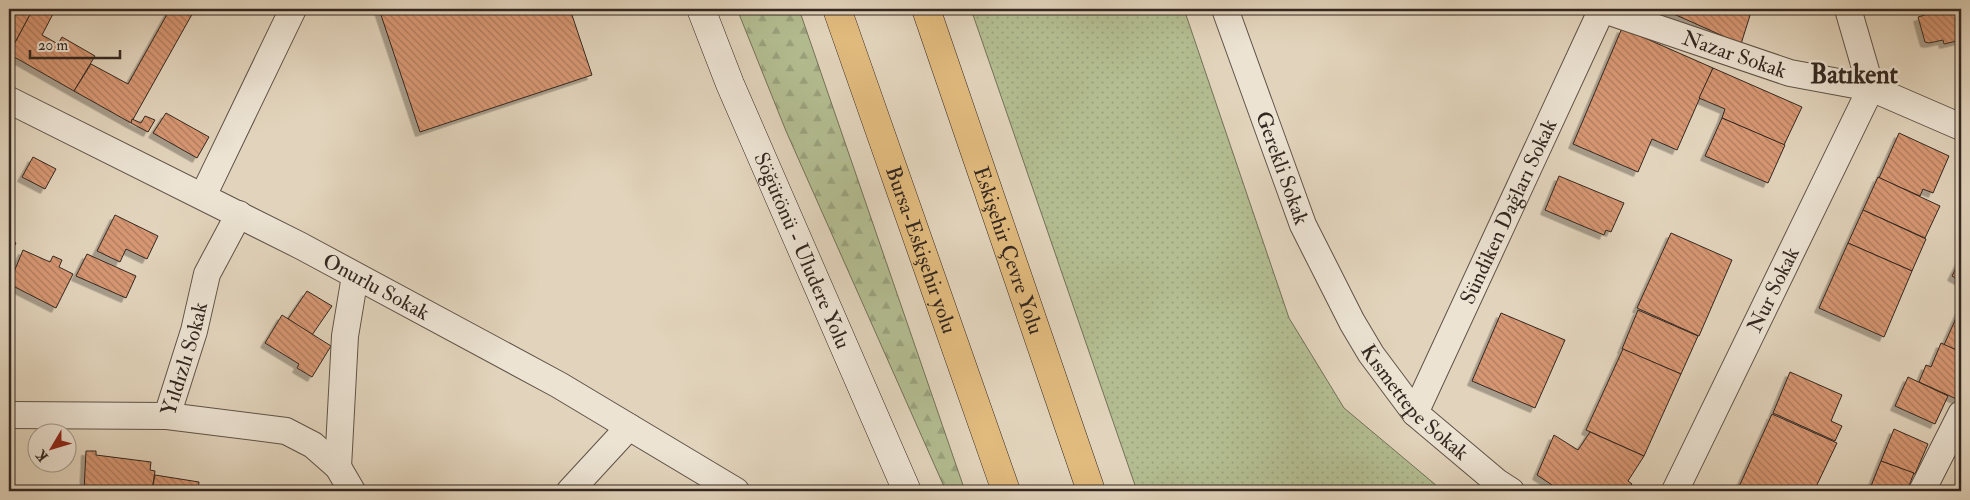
<svg xmlns="http://www.w3.org/2000/svg" width="1970" height="500" font-family="'IM FELL Double Pica',serif">
	<defs>
		<pattern id="green-dots" width="8" height="8" patternUnits="userSpaceOnUse" patternTransform="scale(1.25)"><rect width="8" height="8" fill="#b3bd91"/><path d="M2 2h.1M6 6h.1" fill="none" stroke="#9aa27d" stroke-width="1.8" stroke-linecap="round"/></pattern>
		<pattern id="forest-firs" width="22" height="20" patternUnits="userSpaceOnUse" patternTransform="scale(1.25)"><rect width="22" height="20" fill="#b3bd91"/><path d="M5 1l3.5 6h-7zM16 11l3.5 6h-7z" fill="#9aa27d"/></pattern>
		<pattern id="building-back-hatch" width="6" height="6" patternUnits="userSpaceOnUse" patternTransform="scale(1.25)"><rect width="6" height="6" fill="#d79773"/><path d="M-1 5l2 2M0 0l6 6M5-1l2 2" fill="none" stroke="#af7b5e"/></pattern>
		<filter id="shadow"><feDropShadow dx="-4.5" dy="4.5" stdDeviation="0" flood-color="#0004"/></filter>
	</defs>
	<rect width="100%" height="100%" fill="#e2d4bc"/>
	<filter id="stains"><feTurbulence type="fractalNoise" baseFrequency=".004" numOctaves="4"/><feColorMatrix values="0 0 0 0 .2 0 0 0 0 .09 0 0 0 0 .02 0 0 0 .5 -.17"/></filter>
	<radialGradient id="worn" r=".72"><stop offset=".6" stop-color="#630" stop-opacity="0"/><stop offset="1" stop-color="#630" stop-opacity=".3"/></radialGradient>
	<polygon fill="url(#green-dots)" stroke="#737258" points="971,9 1184,9 1289,318 1344,408 1443,491 1137,491"/>
	<polygon fill="url(#forest-firs)" stroke="#737258" points="737,9 799,9 965,491 946,491 786,131"/>
	<g fill="url(#building-back-hatch)" stroke="#332720" filter="url(#shadow)">
		<polygon points="9,9 33,9 9,54"/>
		<polygon points="33,9 48,9 54,12 42,35 58,44 62,37 95,56 74,91 9,54"/>
		<polygon points="195,9 131,123 74,91 91,64 128,84 170,9"/>
		<polygon points="379,9 570,9 592,75 420,132"/>
		<polygon points="1667,9 1752,9 1741,44 1667,11"/>
		<polygon points="1938,9 1961,9 1961,40 1944,44 1943,40 1929,43 1925,42 1918,17 1938,11"/>
		<polygon points="1622,28 1713,68 1677,150 1652,139 1638,172 1573,144"/>
		<polygon points="1713,68 1802,107 1784,145 1722,118 1725,109 1699,98"/>
		<polygon points="166,113 209,137 197,158 153,133"/>
		<polygon points="145,116 155,120 148,132 131,123 132,119 141,123"/>
		<polygon points="1722,118 1785,145 1768,183 1705,156"/>
		<polygon points="1899,133 1949,156 1933,193 1923,189 1920,196 1879,178"/>
		<polygon points="33,157 56,169 45,189 22,177"/>
		<polygon points="1559,176 1624,203 1611,232 1606,230 1604,235 1545,210"/>
		<polygon points="1878,177 1940,206 1925,238 1863,210"/>
		<polygon points="1863,210 1926,239 1912,271 1848,243"/>
		<polygon points="115,215 158,236 147,259 126,249 120,262 97,251"/>
		<polygon points="1671,233 1732,260 1699,336 1637,308"/>
		<polygon points="9,239 16,243 9,256"/>
		<polygon points="1848,243 1912,271 1884,337 1819,308"/>
		<polygon points="23,250 50,262 53,256 62,260 59,267 73,274 56,308 9,284"/>
		<polygon points="87,254 136,276 126,298 76,276"/>
		<polygon points="1961,258 1961,281 1952,276"/>
		<polygon points="307,291 332,306 312,335 288,319"/>
		<polygon points="1961,307 1961,352 1944,345"/>
		<polygon points="1638,310 1698,336 1681,374 1622,349"/>
		<polygon points="1501,313 1565,340 1535,408 1472,381"/>
		<polygon points="282,315 331,346 312,377 297,368 299,364 265,343"/>
		<polygon points="1941,343 1961,352 1961,401 1919,382 1926,365 1931,367"/>
		<polygon points="1623,349 1681,374 1644,456 1586,430"/>
		<polygon points="1790,372 1842,395 1831,421 1842,426 1835,441 1773,413"/>
		<polygon points="1908,377 1948,396 1935,424 1895,406"/>
		<polygon points="1772,414 1837,443 1814,491 1737,491"/>
		<polygon points="1894,429 1928,444 1915,474 1881,461"/>
		<polygon points="1590,432 1644,456 1628,481 1632,484 1627,491 1561,491 1537,475 1554,435 1578,450"/>
		<polygon points="86,451 96,451 96,455 151,462 150,470 155,471 152,491 84,491"/>
		<polygon points="1881,461 1914,473 1907,491 1869,491"/>
		<polygon points="155,475 199,482 198,491 152,491"/>
	</g>
	<g fill="none" stroke-linecap="round" stroke-linejoin="round">
		<defs>
			<g id="street">
				<path id="s1" d="M 1225,9 L 1303,225 L 1352,322 L 1371,354 L 1415,413 L 1497,482 L 1511,491"/>
				<path id="s2" d="M 1601,9 L 1790,73 L 1871,88 L 1961,127"/>
				<polyline points="1848,9 1871,88"/>
				<path id="s3" d="M 9,100 L 301,246 L 559,385 L 736,491"/>
				<polyline points="203,196 293,9"/>
				<path id="s4" d="M 1415,413 L 1602,9"/>
				<path id="s5" d="M 9,415 L 167,416 L 194,331 L 207,274 L 239,214"/>
				<polyline points="167,416 286,431 313,445 338,467 352,491"/>
				<polyline points="338,467 345,336 355,276"/>
				<polyline points="570,491 629,427"/>
				<path id="s6" d="M 1675,491 L 1871,88"/>
				<polyline points="1922,491 1961,414"/>
			</g>
			<g id="secondary">
				<path id="s7" d="M 701,9 L 730,84 L 907,491"/>
			</g>
			<g id="highway">
				<path id="s8" d="M 837,9 L 1006,491"/>
				<path id="s9" d="M 926,9 L 1091,491"/>
			</g>
		</defs>
		<use href="#street" stroke="#5f5247" stroke-width="28"/>
		<use href="#secondary" stroke="#332720" stroke-width="29"/>
		<use href="#highway" stroke="#332720" stroke-width="29"/>
		<use href="#street" stroke="#ece3d3" stroke-width="26"/>
		<use href="#secondary" stroke="#ece3d3" stroke-width="28"/>
		<use href="#highway" stroke="#e1ba7e" stroke-width="28"/>
	</g>
	<g text-anchor="middle" stroke-width="5" stroke-linejoin="round" paint-order="stroke">
		<g font-size="21" fill="#332720" stroke="#ece3d3">
			<text dy="7" stroke="none"><textPath href="#s2" startOffset="141">Nazar Sokak</textPath></text>
			<text dy="7" stroke="none"><textPath href="#s1" startOffset="169">Gerekli Sokak</textPath></text>
			<text dy="7" stroke="none"><textPath href="#s4" startOffset="222">Sündiken Dağları Sokak</textPath></text>
			<text dy="7" stroke="none"><textPath href="#s8" startOffset="255">Bursa-Eskişehir yolu</textPath></text>
			<text dy="7" stroke="none"><textPath href="#s9" startOffset="255">Eskişehir Çevre Yolu</textPath></text>
			<text dy="7" stroke="none"><textPath href="#s7" startOffset="262">Söğütönü - Uludere Yolu</textPath></text>
			<text dy="7" stroke="none"><textPath href="#s3" startOffset="412">Onurlu Sokak</textPath></text>
			<text dy="7" stroke="none"><textPath href="#s6" startOffset="224">Nur Sokak</textPath></text>
			<text dy="7" stroke="none"><textPath href="#s5" startOffset="218">Yıldızlı Sokak</textPath></text>
			<text dy="7" stroke="none"><textPath href="#s1" startOffset="441">Kısmettepe Sokak</textPath></text>
		</g>
		<g font-size="26" font-weight="bold" fill="#332720" stroke="#ece3d3">
			<text x="1854" y="83">Batıkent</text>
		</g>
	</g>
	<rect width="1970" height="500" fill="none" stroke="#e2d4bc" stroke-width="30"/>
	<rect x="10" y="10" width="1950" height="480" fill="none" stroke="#332720" stroke-width="2.5"/>
	<rect x="15" y="15" width="1940" height="470" fill="none" stroke="#332720"/>
	<g transform="translate(52 448) rotate(232)"><circle r="24" fill="#ece3d3" stroke="#a2988b"/>
	<path d="M0-4L9 19L0 12L-9 19Z" fill="#8f2418"/>
	<text y="-8" font-size="14" font-weight="bold" text-anchor="middle" fill="#332720">K</text>
	</g>
	<path d="M30 50v8h90v-8" fill="none" stroke="#332720" stroke-width="2.5"/>
	<text x="38" y="50" font-size="15" fill="#332720" stroke="#ece3d3" stroke-width="4" paint-order="stroke">20 m</text>
	<rect width="100%" height="100%" filter="url(#stains)"/>
	<rect width="100%" height="100%" fill="url(#worn)"/>
</svg>
